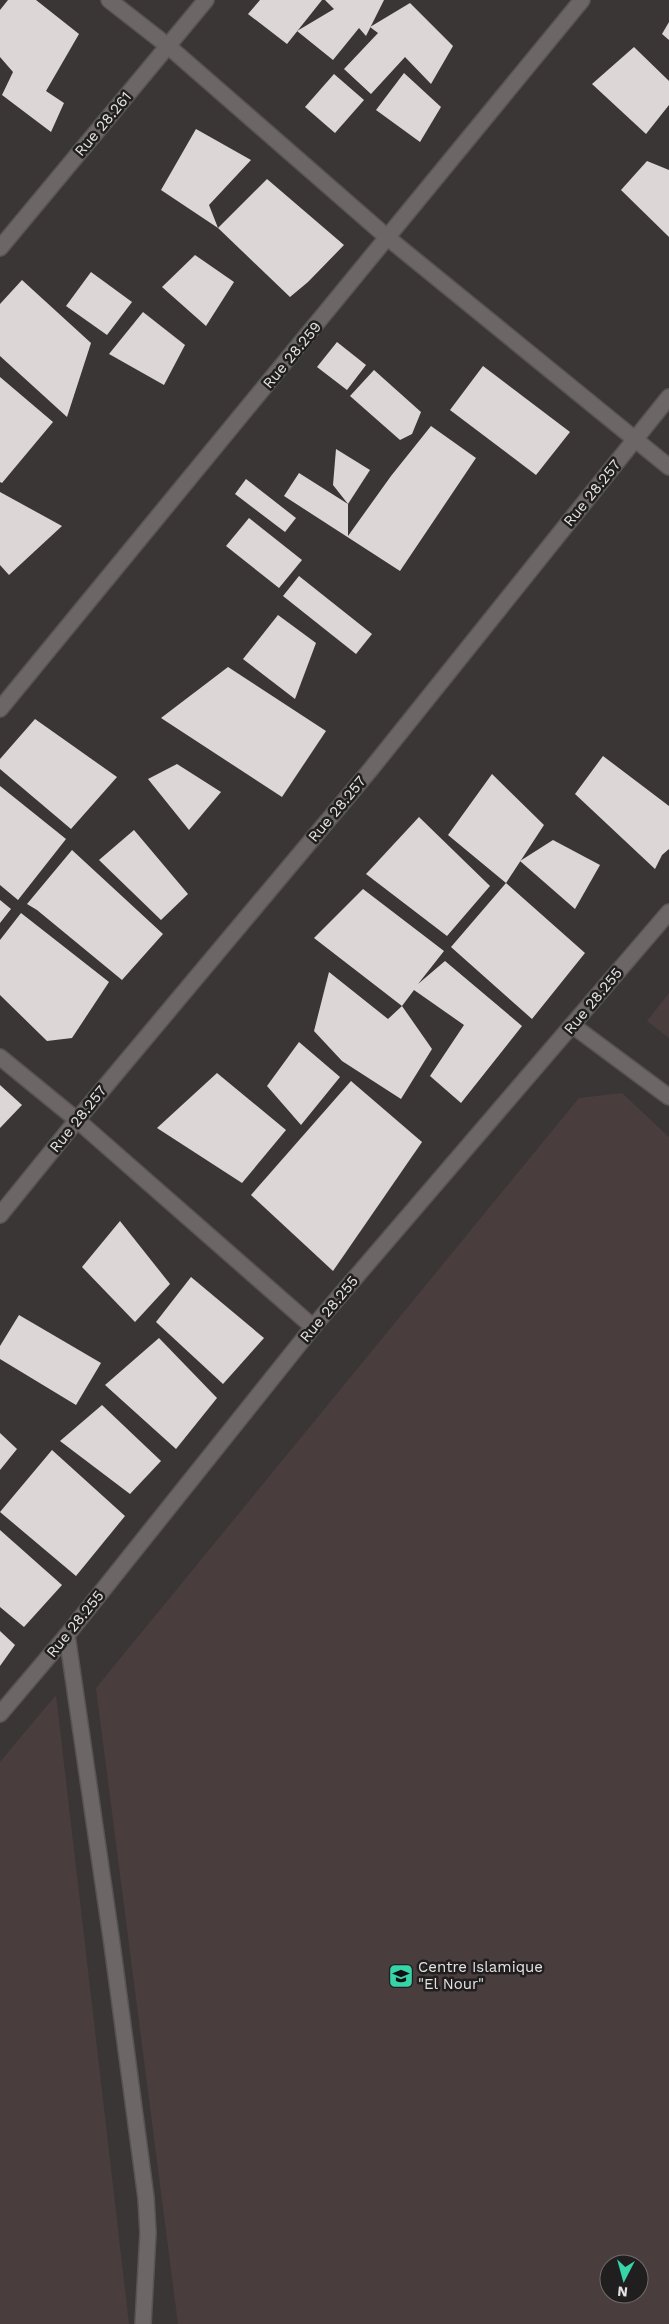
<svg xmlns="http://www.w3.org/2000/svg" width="669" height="2324" font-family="'Work Sans',sans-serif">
	<rect width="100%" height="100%" fill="#3b3636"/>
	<g fill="#4a3d3d" fill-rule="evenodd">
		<polygon points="669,993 669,1038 647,1021"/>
		<path d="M 622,1093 L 669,1137 L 669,2324 L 178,2324 L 96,1688 L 579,1098 ZM 609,2264 L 639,2264 L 639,2294 L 609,2294 Z"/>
		<polygon points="56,1695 129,2324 0,2324 0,1762"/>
	</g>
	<g fill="#ddd6d6">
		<polygon points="8,0 36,0 79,34 46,91 64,103 51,132 2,95 13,72 0,57 0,10"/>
		<polygon points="260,0 322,0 287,44 248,14"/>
		<polygon points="325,0 384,0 366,36 359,28 333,60 297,31 334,9"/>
		<polygon points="410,3 453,46 431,84 405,57 371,94 344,69 378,33 370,27"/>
		<polygon points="669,22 669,40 662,34"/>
		<polygon points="634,47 669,81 669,105 646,134 592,84"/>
		<polygon points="404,73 441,107 420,142 376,110"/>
		<polygon points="334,74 364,100 335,133 305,107"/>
		<polygon points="196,129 251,160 209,205 218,228 267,179 344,245 308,282 290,297 218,228 161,190"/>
		<polygon points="647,161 669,170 669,237 621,190"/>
		<polygon points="195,255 234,282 206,326 162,287"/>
		<polygon points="91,272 132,302 107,335 66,306"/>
		<polygon points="22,280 91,343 67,417 0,356 0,304"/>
		<polygon points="143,312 185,345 164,385 109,354"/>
		<polygon points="337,342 366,365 347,390 317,367"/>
		<polygon points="483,366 570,432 536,475 450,410"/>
		<polygon points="374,370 421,412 412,434 400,440 350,396"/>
		<polygon points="0,377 53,422 2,483 0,482"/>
		<polygon points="431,426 476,458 400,571 284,496 299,473 348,504 348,536 391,476"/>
		<polygon points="336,449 370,470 348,504 333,485"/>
		<polygon points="246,479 296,518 285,532 235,494"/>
		<polygon points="0,492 62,526 9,575 0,565"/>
		<polygon points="249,518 302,560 279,588 226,546"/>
		<polygon points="299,576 372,634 356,654 283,596"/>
		<polygon points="278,615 316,643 295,699 243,659"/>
		<polygon points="228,667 326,731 282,797 161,718"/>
		<polygon points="35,719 117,777 71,829 0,769 0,759"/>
		<polygon points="603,756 669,806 669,849 662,855 655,869 575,794"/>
		<polygon points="177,764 221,792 189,830 148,779"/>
		<polygon points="492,774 544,825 506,883 585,953 532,1019 451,947 506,883 448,835"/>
		<polygon points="0,786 66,839 18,900 0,885"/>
		<polygon points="419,817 490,886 447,936 366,874"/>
		<polygon points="134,830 188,894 161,920 99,860"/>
		<polygon points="553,840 600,865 575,909 520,861"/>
		<polygon points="72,850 163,934 122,980 37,910 27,904"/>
		<polygon points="363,889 444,951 418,984 445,961 522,1026 461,1103 430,1076 464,1025 414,990 402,1006 314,938"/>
		<polygon points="0,900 11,909 0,923"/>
		<polygon points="21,913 109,982 72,1038 47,1041 0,995 0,940"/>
		<polygon points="329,972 388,1019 402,1006 432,1049 401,1099 342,1061 314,1031"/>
		<polygon points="299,1042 340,1077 301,1125 267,1086"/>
		<polygon points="217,1073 286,1130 242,1183 157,1128"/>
		<polygon points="351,1081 422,1142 333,1271 251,1195"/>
		<polygon points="0,1085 22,1105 0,1128"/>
		<polygon points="120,1221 170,1284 135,1322 82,1267"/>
		<polygon points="191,1277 264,1338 223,1384 156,1322"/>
		<polygon points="19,1315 101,1363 76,1405 0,1359 0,1346"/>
		<polygon points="159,1338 217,1398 176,1449 105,1385"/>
		<polygon points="102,1405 161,1461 130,1494 60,1441"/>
		<polygon points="0,1433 17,1449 0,1470"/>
		<polygon points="52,1450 125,1516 76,1576 0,1512"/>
		<polygon points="0,1530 62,1585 24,1627 0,1607"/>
		<polygon points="0,1631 15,1645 0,1666"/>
	</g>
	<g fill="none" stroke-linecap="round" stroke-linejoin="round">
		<defs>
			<g id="minor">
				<polyline points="109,0 168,46 388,238 669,467"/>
				<polyline points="0,248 206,0"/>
				<polyline points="0,709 582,0"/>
				<polyline points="572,1025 669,1097"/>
				<polyline points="0,1057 77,1120 313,1327"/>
				<polyline points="67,1635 112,1944 146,2198 148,2233 143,2324"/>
				<polyline points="0,1714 67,1635 313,1327 669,912"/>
			</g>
			<polyline id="tertiary" points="0,1215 77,1120 371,769 669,397"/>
		</defs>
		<use href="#minor" stroke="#595454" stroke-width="18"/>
		<use href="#tertiary" stroke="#595454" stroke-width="18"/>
		<use href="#minor" stroke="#6c6666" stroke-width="15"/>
		<use href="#tertiary" stroke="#6c6666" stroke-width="15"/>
	</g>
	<defs>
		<symbol id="school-square" viewBox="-11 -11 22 22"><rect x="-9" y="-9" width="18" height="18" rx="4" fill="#36d4a7" stroke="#201e1e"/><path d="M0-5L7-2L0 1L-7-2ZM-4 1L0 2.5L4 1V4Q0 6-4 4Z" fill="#111"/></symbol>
	</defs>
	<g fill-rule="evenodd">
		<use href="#school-square" x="387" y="1962" width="28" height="28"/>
	</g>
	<g text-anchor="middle" stroke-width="5" stroke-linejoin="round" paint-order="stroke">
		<g font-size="15" fill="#e5e2e2" stroke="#201e1e">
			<text transform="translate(103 124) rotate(-50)" y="5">Rue 28.261</text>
			<text transform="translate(292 355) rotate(-50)" y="5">Rue 28.259</text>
			<text transform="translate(592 493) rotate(-51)" y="5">Rue 28.257</text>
			<text transform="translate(337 809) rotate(-50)" y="5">Rue 28.257</text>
			<text transform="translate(593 1001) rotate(-50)" y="5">Rue 28.255</text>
			<text transform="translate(78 1119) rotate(-51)" y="5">Rue 28.257</text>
			<text transform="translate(329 1309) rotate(-50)" y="5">Rue 28.255</text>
			<text transform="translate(75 1624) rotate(-51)" y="5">Rue 28.255</text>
		</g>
		<g font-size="15" fill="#e5e2e2" stroke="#201e1e" text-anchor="start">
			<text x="418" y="1972">Centre Islamique<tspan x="418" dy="17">"El Nour"</tspan></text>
		</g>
	</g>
	<g transform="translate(624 2279) rotate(186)"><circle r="24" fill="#201e1e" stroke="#6f6c6c"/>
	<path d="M0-4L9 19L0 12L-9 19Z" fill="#36d4a7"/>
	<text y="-8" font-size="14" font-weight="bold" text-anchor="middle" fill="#e5e2e2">N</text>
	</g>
</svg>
